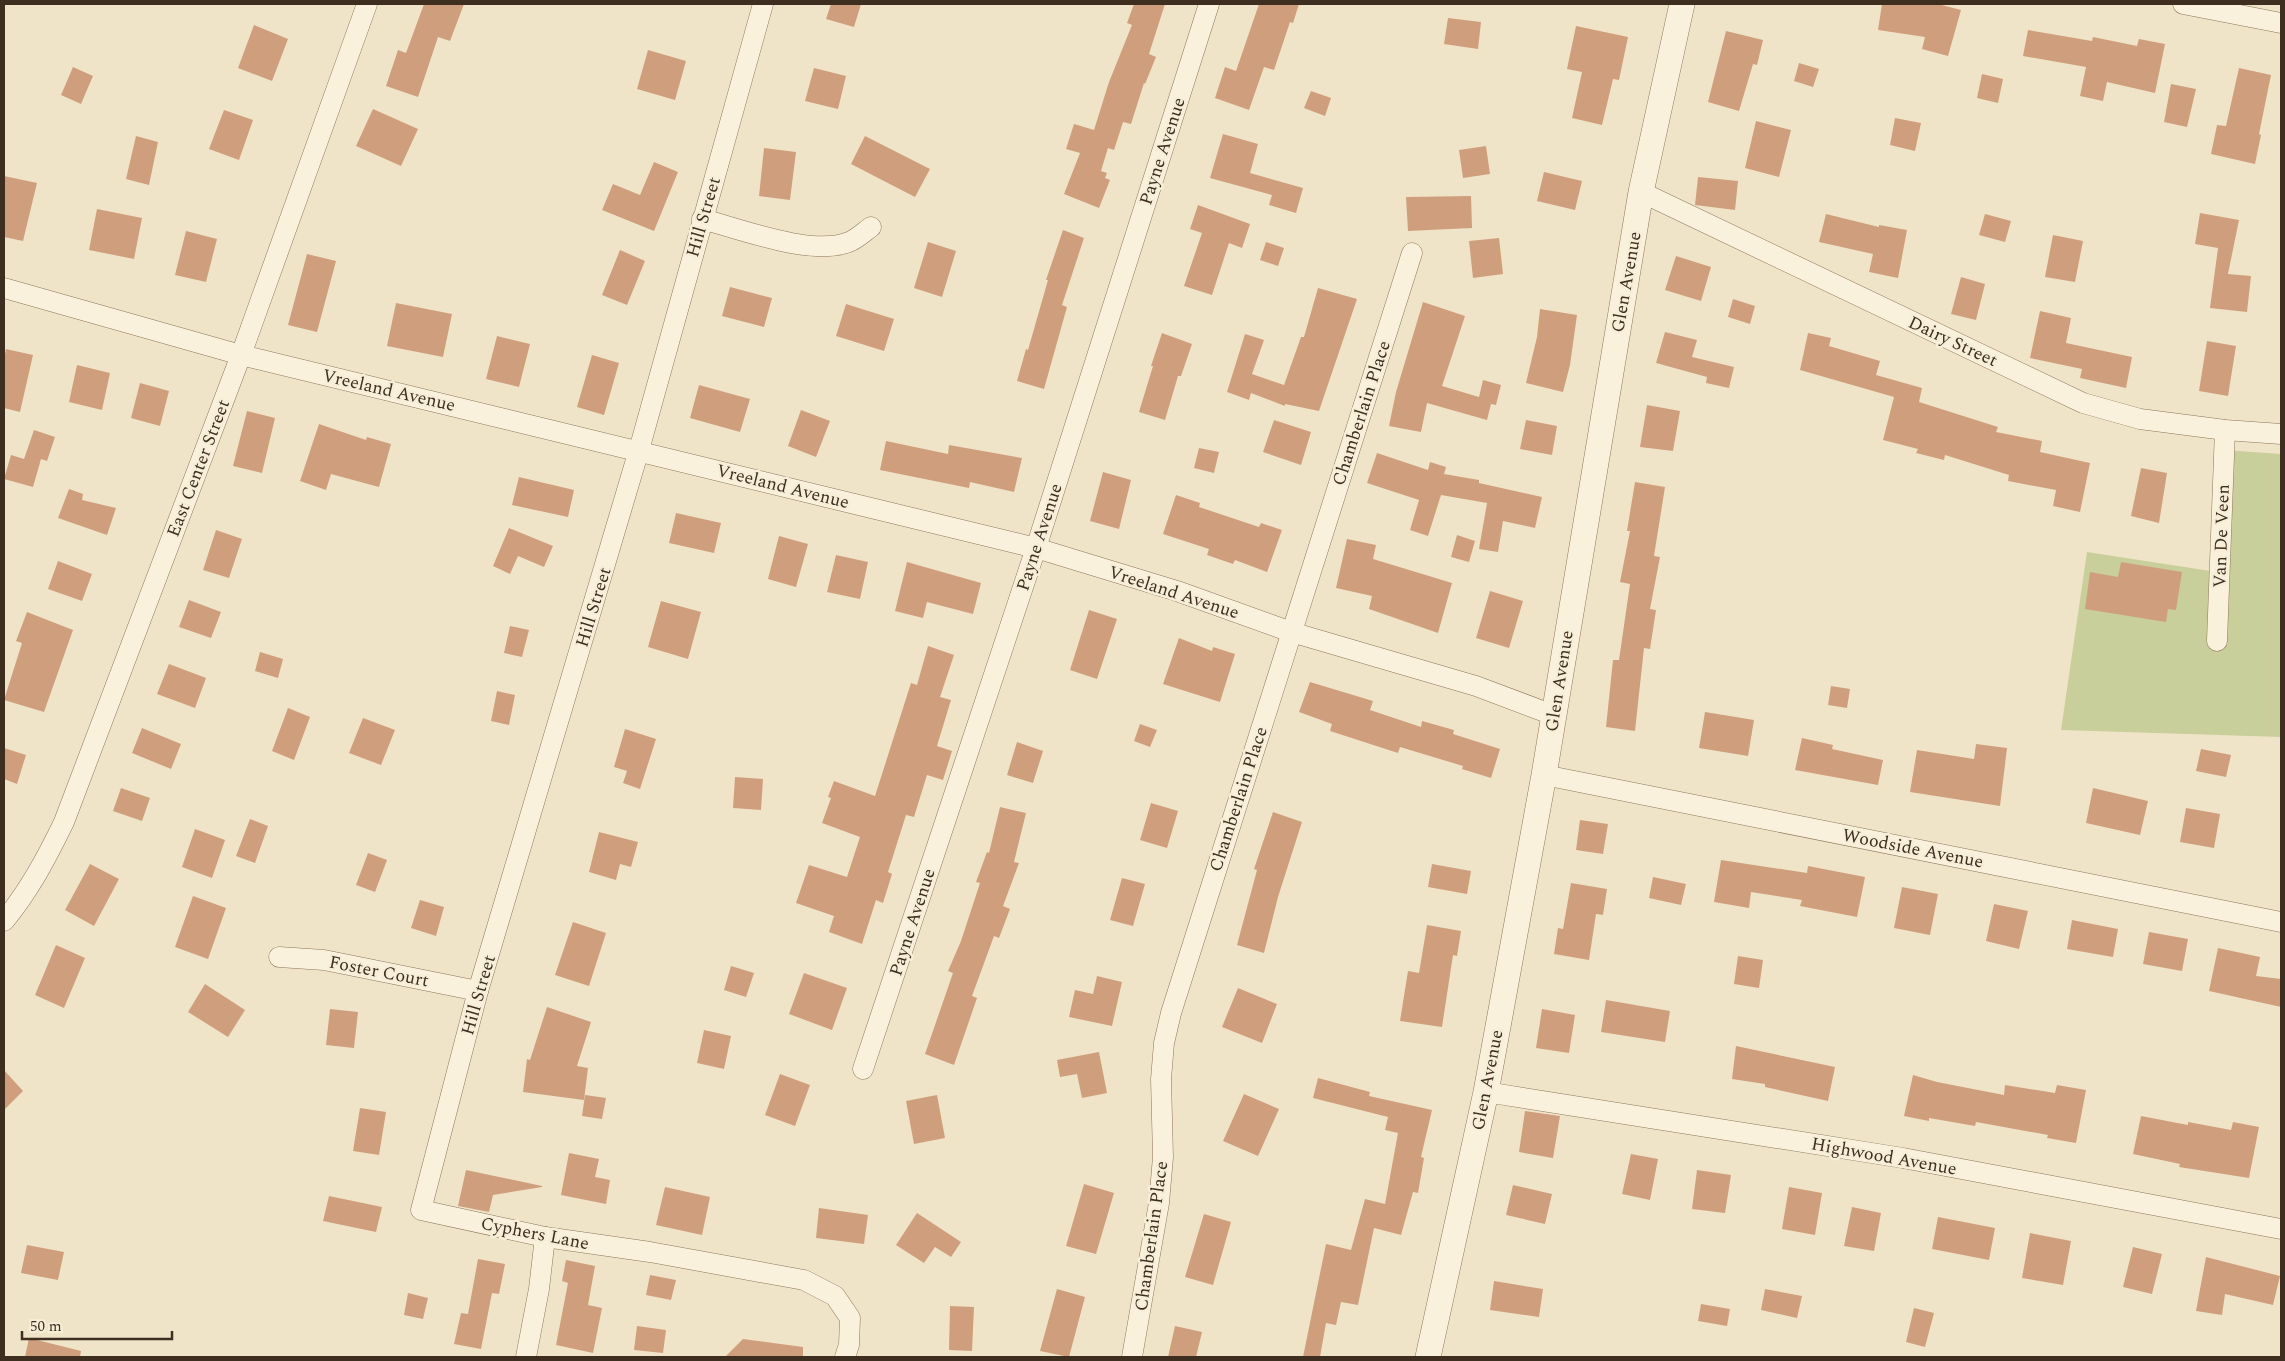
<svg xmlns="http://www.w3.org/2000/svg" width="2285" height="1361" font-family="Spectral,serif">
	<rect width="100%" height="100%" fill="#f0e4c8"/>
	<polygon fill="#c9cf9b" points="2224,450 2281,454 2281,737 2061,730 2087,552 2217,572"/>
	<g fill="#cf9f7d">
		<polygon points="424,4 464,4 450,41 438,37 418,97 386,86 398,50 406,53"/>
		<polygon points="831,4 861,4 854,27 826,19"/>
		<polygon points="1134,4 1165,4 1149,54 1156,57 1145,84 1144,83 1131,124 1123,122 1114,150 1108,148 1101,171 1107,173 1105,178 1110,180 1099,208 1064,194 1080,153 1066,149 1074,124 1094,130 1109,82 1132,25 1127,23"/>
		<polygon points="1259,4 1299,4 1293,23 1290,22 1274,70 1264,67 1249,110 1215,98 1225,67 1236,71"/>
		<polygon points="1882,4 1938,4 1961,10 1948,56 1922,49 1925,37 1878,30"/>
		<polygon points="1448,18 1481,22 1478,49 1444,44"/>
		<polygon points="254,25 288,39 272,81 238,68"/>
		<polygon points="1576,26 1628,37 1619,80 1613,79 1602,125 1572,118 1582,72 1567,69"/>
		<polygon points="2028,30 2092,41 2093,37 2137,46 2139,39 2165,44 2155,93 2107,82 2103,101 2080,96 2086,67 2023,56"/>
		<polygon points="1726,31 1763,40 1757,65 1753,64 1739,111 1708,102"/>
		<polygon points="648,50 686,61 675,100 637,89"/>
		<polygon points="1799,63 1819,69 1813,87 1794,81"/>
		<polygon points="73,67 93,76 81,104 61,95"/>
		<polygon points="814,68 846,76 838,109 805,101"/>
		<polygon points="2239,68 2271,75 2259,134 2261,135 2255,164 2211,154 2217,125 2226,126"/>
		<polygon points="1982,74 2003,79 1998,103 1977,98"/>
		<polygon points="2171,84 2196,89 2187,127 2164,122"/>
		<polygon points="1311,91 1331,98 1325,116 1304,108"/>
		<polygon points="373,109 418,129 401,166 356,146"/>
		<polygon points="224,110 253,120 239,160 209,149"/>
		<polygon points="1895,118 1921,123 1915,151 1890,145"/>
		<polygon points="1756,121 1791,130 1779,177 1745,168"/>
		<polygon points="1223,134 1258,144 1250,173 1303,188 1296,213 1269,205 1272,195 1210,178"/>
		<polygon points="136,136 158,142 149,185 126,179"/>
		<polygon points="865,136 930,169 915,197 851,164"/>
		<polygon points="1486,146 1490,174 1463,178 1459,150"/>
		<polygon points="764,148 796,152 790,200 759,196"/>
		<polygon points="654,162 678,172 654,231 602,210 613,184 640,195"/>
		<polygon points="1544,172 1582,181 1575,210 1537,201"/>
		<polygon points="4,176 37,183 23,241 4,237"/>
		<polygon points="1698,177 1738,181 1735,210 1695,205"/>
		<polygon points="1471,196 1472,228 1408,231 1406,197"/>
		<polygon points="1198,205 1250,224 1242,248 1229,243 1212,295 1184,286 1202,233 1190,229"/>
		<polygon points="97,209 142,218 134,259 89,250"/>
		<polygon points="2200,213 2239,220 2228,274 2251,276 2247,312 2210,308 2218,248 2195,244"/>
		<polygon points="1826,214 1879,227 1879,225 1907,230 1898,278 1869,272 1873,254 1819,242"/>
		<polygon points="1985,214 2011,221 2005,242 1979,235"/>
		<polygon points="1063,230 1084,238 1062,305 1067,307 1044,389 1017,381 1026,349 1028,350 1048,280 1046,280"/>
		<polygon points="186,231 217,239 206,282 175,275"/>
		<polygon points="2053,235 2083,241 2075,282 2045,277"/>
		<polygon points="1499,238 1503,274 1473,278 1469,241"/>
		<polygon points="928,242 956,251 942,297 914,288"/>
		<polygon points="1266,242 1284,248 1278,266 1260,260"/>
		<polygon points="620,250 645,261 627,305 602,295"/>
		<polygon points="307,254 336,261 317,332 288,325"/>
		<polygon points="1676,256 1711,267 1701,301 1665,290"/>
		<polygon points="1961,277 1985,284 1976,320 1951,314"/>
		<polygon points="730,287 772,298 764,327 722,316"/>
		<polygon points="1318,288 1357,299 1319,411 1285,404 1285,406 1251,393 1249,400 1227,392 1245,334 1264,340 1252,374 1284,385 1301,337 1304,337"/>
		<polygon points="1733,299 1755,306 1750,324 1728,317"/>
		<polygon points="1423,302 1465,316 1442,386 1479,397 1483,380 1501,385 1496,405 1491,404 1487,420 1427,403 1421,432 1389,426 1396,392"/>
		<polygon points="396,303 452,314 443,357 387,346"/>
		<polygon points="846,304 894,319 884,351 836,336"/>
		<polygon points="1540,309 1577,315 1570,365 1563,392 1526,383 1537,337"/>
		<polygon points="2040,311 2071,318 2066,343 2132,357 2126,388 2080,378 2082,369 2030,358"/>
		<polygon points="1665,332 1697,340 1692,357 1734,367 1729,388 1706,383 1707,377 1656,363"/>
		<polygon points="1162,333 1192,344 1181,376 1178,376 1165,420 1139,412 1153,366 1151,366"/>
		<polygon points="1808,333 1831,338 1829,346 1880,361 1876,375 1922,388 1919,402 1998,427 1996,432 2042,441 2040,452 2090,463 2080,512 2053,506 2056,490 2008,481 2009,475 1945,455 1944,460 1916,453 1918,449 1883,440 1894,397 1800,370"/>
		<polygon points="497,336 530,344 519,387 486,379"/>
		<polygon points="2207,341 2236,346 2228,396 2199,391"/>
		<polygon points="6,349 33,355 20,412 4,408 4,359"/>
		<polygon points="592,355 619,363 604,415 577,407"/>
		<polygon points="77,365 110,373 102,410 69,402"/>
		<polygon points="140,383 169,391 160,426 131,418"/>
		<polygon points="699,385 750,399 740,432 690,418"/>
		<polygon points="1647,405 1680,411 1673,451 1640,447"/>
		<polygon points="801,410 830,421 816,457 788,446"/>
		<polygon points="247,411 275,418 262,473 233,466"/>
		<polygon points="1274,420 1311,432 1301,465 1263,452"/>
		<polygon points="1526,420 1557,426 1552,455 1520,449"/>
		<polygon points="319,424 366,440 367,437 391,444 379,487 331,474 326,490 300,481"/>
		<polygon points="34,430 55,437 47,461 41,459 33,487 4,479 11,455 24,459"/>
		<polygon points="886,441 948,454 949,445 1022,458 1014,492 970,482 969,488 880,470"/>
		<polygon points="1199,448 1219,452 1214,473 1194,468"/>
		<polygon points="1377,453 1428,470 1430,462 1446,467 1444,474 1479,480 1479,483 1542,497 1535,528 1503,521 1498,552 1479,549 1487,503 1441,495 1428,536 1410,530 1419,500 1367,483"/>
		<polygon points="2141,468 2167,473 2159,523 2131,516"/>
		<polygon points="1103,472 1131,480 1119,529 1090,521"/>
		<polygon points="519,477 574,490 568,517 512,505"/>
		<polygon points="1635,482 1665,487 1654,556 1660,557 1650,609 1656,610 1650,649 1644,648 1635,731 1606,727 1613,660 1619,660 1630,584 1620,582 1630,531 1627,531"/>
		<polygon points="69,489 83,494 82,500 116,508 107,535 58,518"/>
		<polygon points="1176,495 1200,503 1199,507 1259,527 1261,523 1282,530 1267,572 1235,560 1233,564 1207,555 1209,549 1163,534"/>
		<polygon points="676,513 721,523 714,553 669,543"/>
		<polygon points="509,528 553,546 544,567 518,556 510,574 493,566"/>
		<polygon points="216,530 242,539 229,578 203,570"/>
		<polygon points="1457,535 1475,541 1469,562 1451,557"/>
		<polygon points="779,536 808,544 796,587 768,579"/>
		<polygon points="1347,539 1376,545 1373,559 1452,583 1438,633 1369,609 1372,596 1336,588"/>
		<polygon points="836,555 868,562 860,599 827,592"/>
		<polygon points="58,561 92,574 82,601 48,589"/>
		<polygon points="907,562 981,583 973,614 927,602 923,618 895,611"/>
		<polygon points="2121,562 2182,572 2176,610 2168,609 2166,622 2085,609 2090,572 2118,577"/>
		<polygon points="1490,591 1523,601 1509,648 1476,638"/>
		<polygon points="189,600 221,612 211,638 179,627"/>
		<polygon points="661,601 701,612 688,659 648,647"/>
		<polygon points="1089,610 1117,619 1097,679 1070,670"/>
		<polygon points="27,612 73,630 44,712 4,700 22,643 16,641"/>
		<polygon points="510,626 529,630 522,657 504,653"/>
		<polygon points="1179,638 1212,651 1213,647 1235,654 1220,702 1163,684"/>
		<polygon points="928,646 954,655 940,697 951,700 937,746 952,751 943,780 927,775 914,817 906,815 888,872 892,874 883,903 876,900 862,944 829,932 834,916 796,903 809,865 847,877 860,837 822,823 831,798 828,797 834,781 875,796 911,683 917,685"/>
		<polygon points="260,652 283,659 278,678 255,671"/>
		<polygon points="169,664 206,678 195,708 157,694"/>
		<polygon points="1310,682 1373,701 1370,710 1421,727 1422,721 1454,730 1453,734 1500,749 1491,778 1462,769 1463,766 1400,747 1398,753 1330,731 1332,724 1299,712"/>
		<polygon points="1831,686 1850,689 1847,708 1828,705"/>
		<polygon points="497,691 515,695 509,725 491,721"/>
		<polygon points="288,708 310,717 294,760 272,751"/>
		<polygon points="1705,712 1754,720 1748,756 1699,748"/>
		<polygon points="363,718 395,730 381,765 349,753"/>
		<polygon points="1140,724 1157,730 1150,747 1134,741"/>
		<polygon points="142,728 181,744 171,769 132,753"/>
		<polygon points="625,729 656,739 640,789 623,783 627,771 614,767"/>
		<polygon points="1802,738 1833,745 1832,749 1883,760 1878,785 1795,770"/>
		<polygon points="1017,742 1043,751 1033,783 1007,775"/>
		<polygon points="1976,744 2007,748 2000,806 1910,792 1917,750 1974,759"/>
		<polygon points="4,748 26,755 17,784 4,779"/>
		<polygon points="2201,749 2231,755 2226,777 2196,771"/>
		<polygon points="735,777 763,779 761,810 733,808"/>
		<polygon points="121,788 150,798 142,821 113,811"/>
		<polygon points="2093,788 2148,801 2140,835 2086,823"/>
		<polygon points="1151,803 1178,811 1167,848 1140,840"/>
		<polygon points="1000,807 1026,813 1014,862 1019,863 1003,906 1010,909 999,938 994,936 972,996 977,998 954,1065 925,1054 953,973 948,971 961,941 980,883 976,882 987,852 989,853"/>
		<polygon points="2186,808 2220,814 2214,848 2180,842"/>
		<polygon points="1273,812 1302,822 1278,897 1264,953 1237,945 1257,870 1254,869"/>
		<polygon points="250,819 268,826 255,863 236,856"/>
		<polygon points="1580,820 1608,824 1603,854 1576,850"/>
		<polygon points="195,829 225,840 212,878 182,867"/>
		<polygon points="599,832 638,842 631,867 620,864 616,880 589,872"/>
		<polygon points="368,853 387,860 375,892 356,885"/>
		<polygon points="1721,860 1807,873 1808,866 1865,877 1857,917 1800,906 1802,900 1751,892 1749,908 1714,902"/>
		<polygon points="90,864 119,879 94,926 65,910"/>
		<polygon points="1432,864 1471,871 1467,894 1428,887"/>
		<polygon points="1653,877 1686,884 1681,905 1649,898"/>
		<polygon points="1122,878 1145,884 1133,926 1110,920"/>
		<polygon points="1571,883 1607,889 1603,915 1596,914 1589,960 1554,954 1558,928 1563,929"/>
		<polygon points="1902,887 1938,894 1930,935 1894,928"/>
		<polygon points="193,896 226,908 208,959 175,947"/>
		<polygon points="420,900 444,907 436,936 411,928"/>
		<polygon points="1994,904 2028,911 2019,949 1986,941"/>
		<polygon points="2072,920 2118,929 2113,957 2067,949"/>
		<polygon points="573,922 606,933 589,986 555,975"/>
		<polygon points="1427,925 1461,931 1457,956 1453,955 1442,1027 1400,1021 1408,971 1419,973"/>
		<polygon points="2149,932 2188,939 2182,971 2143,964"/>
		<polygon points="56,945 85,958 64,1008 35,995"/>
		<polygon points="2218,948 2260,957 2256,976 2281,979 2281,1007 2209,991"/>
		<polygon points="1738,956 1763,960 1759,988 1734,984"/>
		<polygon points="731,966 754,973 746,997 724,990"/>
		<polygon points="804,973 847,988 832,1030 789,1014"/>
		<polygon points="1097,976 1122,982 1112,1026 1069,1017 1075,990 1093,994"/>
		<polygon points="205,984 245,1010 228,1037 188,1012"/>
		<polygon points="1238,988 1277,1004 1262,1043 1222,1027"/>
		<polygon points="1606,1000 1670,1011 1665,1042 1601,1032"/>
		<polygon points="547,1007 591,1022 577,1066 588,1068 584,1100 523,1092 527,1059 530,1060"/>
		<polygon points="330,1009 358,1012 354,1048 326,1045"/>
		<polygon points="1542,1009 1575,1015 1569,1053 1536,1048"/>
		<polygon points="704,1030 731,1036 724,1069 697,1063"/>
		<polygon points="1736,1046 1835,1067 1828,1101 1765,1087 1765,1084 1732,1079"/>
		<polygon points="1099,1052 1107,1093 1082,1098 1077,1074 1060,1077 1057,1060"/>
		<polygon points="4,1070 23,1091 4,1110"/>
		<polygon points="780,1074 810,1085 795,1126 765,1115"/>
		<polygon points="1913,1075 1937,1082 2004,1095 2005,1085 2055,1093 2057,1085 2086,1090 2076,1143 2047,1138 2048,1135 1976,1122 1975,1126 1929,1118 1929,1121 1904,1116"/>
		<polygon points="1318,1078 1370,1092 1369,1096 1432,1110 1421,1157 1424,1158 1418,1193 1413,1192 1401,1235 1374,1228 1358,1305 1341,1302 1336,1325 1326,1323 1320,1357 1303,1357 1326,1244 1351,1250 1365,1199 1385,1204 1398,1133 1385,1130 1388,1117 1313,1098"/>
		<polygon points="1244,1094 1279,1109 1258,1156 1223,1141"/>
		<polygon points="585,1095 606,1098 602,1119 582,1116"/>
		<polygon points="937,1095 945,1138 914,1144 906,1101"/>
		<polygon points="360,1108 386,1112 379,1155 353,1151"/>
		<polygon points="1525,1111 1560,1116 1553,1158 1519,1152"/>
		<polygon points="2141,1116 2188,1125 2188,1122 2231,1130 2233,1122 2259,1127 2249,1178 2179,1167 2180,1164 2133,1154"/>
		<polygon points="569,1153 599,1159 595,1177 610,1180 606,1204 561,1195"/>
		<polygon points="1631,1154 1658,1159 1650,1200 1622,1194"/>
		<polygon points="466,1170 542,1186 542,1187 493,1195 489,1212 458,1206"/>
		<polygon points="1697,1170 1731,1175 1725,1213 1692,1209"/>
		<polygon points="1084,1184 1114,1193 1096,1254 1066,1246"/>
		<polygon points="1513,1185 1552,1194 1545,1224 1506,1215"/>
		<polygon points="665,1187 710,1197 702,1235 656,1225"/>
		<polygon points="1789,1187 1822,1193 1815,1235 1782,1229"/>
		<polygon points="329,1196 382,1207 376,1232 323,1221"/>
		<polygon points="1852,1207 1881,1213 1874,1251 1844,1246"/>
		<polygon points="819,1208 868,1215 864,1244 816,1238"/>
		<polygon points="917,1213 961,1242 951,1257 935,1247 924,1263 896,1245"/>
		<polygon points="1204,1214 1231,1222 1213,1285 1185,1277"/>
		<polygon points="1938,1217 1995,1228 1989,1260 1932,1249"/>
		<polygon points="2030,1233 2071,1241 2063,1285 2022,1278"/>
		<polygon points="27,1245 64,1252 58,1280 21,1273"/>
		<polygon points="2133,1247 2162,1254 2152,1294 2123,1287"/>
		<polygon points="2206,1257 2280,1276 2273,1305 2225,1294 2222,1315 2196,1311"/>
		<polygon points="478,1259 505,1264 499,1294 492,1293 481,1349 454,1344 461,1313 468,1314"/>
		<polygon points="566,1260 595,1266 588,1305 602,1308 593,1353 556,1345 568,1283 562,1281"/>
		<polygon points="650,1275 676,1280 671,1300 646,1295"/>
		<polygon points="1494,1281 1543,1289 1539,1317 1490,1310"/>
		<polygon points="1057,1289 1085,1297 1069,1357 1040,1351"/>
		<polygon points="1765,1289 1802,1296 1797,1318 1761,1310"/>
		<polygon points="408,1293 428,1298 423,1319 404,1315"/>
		<polygon points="1701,1304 1730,1309 1727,1326 1698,1321"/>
		<polygon points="950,1306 974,1307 972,1351 949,1350"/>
		<polygon points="1914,1308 1934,1313 1925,1347 1906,1342"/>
		<polygon points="637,1326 666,1330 663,1353 634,1350"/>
		<polygon points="1175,1326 1202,1332 1196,1357 1168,1357"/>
		<polygon points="29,1338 81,1351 80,1357 25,1357"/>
		<polygon points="743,1339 803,1347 803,1357 725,1357"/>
	</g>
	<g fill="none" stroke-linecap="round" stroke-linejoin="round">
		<defs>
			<g id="minor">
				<polyline points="763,4 639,450 478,991 421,1210 545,1237 650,1252 804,1280 835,1296 850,1318 849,1345 845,1357"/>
				<polyline points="2183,4 2281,23"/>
				<polyline points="1641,192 2083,403 2140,419 2225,430 2281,434"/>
				<path d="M 702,219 C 741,229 812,257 849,242 C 857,239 864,232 871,227"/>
				<polyline points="4,288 241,355 1036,548 1177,591 1291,632 1476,686 1553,715"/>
				<polyline points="2217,641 2225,430"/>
				<polyline points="1544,775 2281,922"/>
				<path d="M 4,921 C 29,891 47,857 64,822 L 241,355 L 367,4"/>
				<polyline points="279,957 324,960 478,991"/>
				<polyline points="863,1069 1036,548 1209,4"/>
				<polyline points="1486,1092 1903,1158 2281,1229"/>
				<polyline points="526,1357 539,1289 545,1237"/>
				<polyline points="1132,1357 1159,1203 1163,1157 1161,1079 1164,1043 1171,1013 1412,253"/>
			</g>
			<polyline id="tertiary" points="1428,1357 1486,1092 1544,775 1641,192 1682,4"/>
		</defs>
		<use href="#minor" stroke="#8d765c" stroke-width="21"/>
		<use href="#tertiary" stroke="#8d765c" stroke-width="26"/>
		<use href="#minor" stroke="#faf1dc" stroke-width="20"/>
		<use href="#tertiary" stroke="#faf1dc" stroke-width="25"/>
	</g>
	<g text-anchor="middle" stroke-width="5" stroke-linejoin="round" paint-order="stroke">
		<g font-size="18" fill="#3d2e20" stroke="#f7eed8">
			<text transform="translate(1162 151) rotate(-72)" y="6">Payne Avenue</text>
			<text transform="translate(703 217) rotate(-74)" y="6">Hill Street</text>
			<text transform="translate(1626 282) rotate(-80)" y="6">Glen Avenue</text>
			<text transform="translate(1953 341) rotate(25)" y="6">Dairy Street</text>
			<text transform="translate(389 390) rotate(13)" y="6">Vreeland Avenue</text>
			<text transform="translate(1361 413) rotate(-72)" y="6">Chamberlain Place</text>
			<text transform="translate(198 468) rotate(-69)" y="6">East Center Street</text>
			<text transform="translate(783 486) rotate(14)" y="6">Vreeland Avenue</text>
			<text transform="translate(2221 536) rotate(-88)" y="6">Van De Veen</text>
			<text transform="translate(1039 537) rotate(-72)" y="6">Payne Avenue</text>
			<text transform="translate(1174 592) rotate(18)" y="6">Vreeland Avenue</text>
			<text transform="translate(593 607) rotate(-73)" y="6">Hill Street</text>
			<text transform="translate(1559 681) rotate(-81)" y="6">Glen Avenue</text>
			<text transform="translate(1238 799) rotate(-72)" y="6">Chamberlain Place</text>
			<text transform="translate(1913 848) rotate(11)" y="6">Woodside Avenue</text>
			<text transform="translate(912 922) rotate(-72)" y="6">Payne Avenue</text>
			<text transform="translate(379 971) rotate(11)" y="6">Foster Court</text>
			<text transform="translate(478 995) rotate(-74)" y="6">Hill Street</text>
			<text transform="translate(1487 1080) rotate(-79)" y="6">Glen Avenue</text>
			<text transform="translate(1884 1156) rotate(10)" y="6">Highwood Avenue</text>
			<text transform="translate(535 1233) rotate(11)" y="6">Cyphers Lane</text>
			<text transform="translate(1151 1236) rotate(-82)" y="6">Chamberlain Place</text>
		</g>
	</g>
	<rect width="2285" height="1361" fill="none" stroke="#3d2e20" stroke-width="10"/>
	<path d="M22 1331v8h150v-8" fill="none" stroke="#3d2e20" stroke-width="2.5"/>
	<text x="30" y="1331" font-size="15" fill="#3d2e20" stroke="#f7eed8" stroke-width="4" paint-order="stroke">50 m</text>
</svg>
